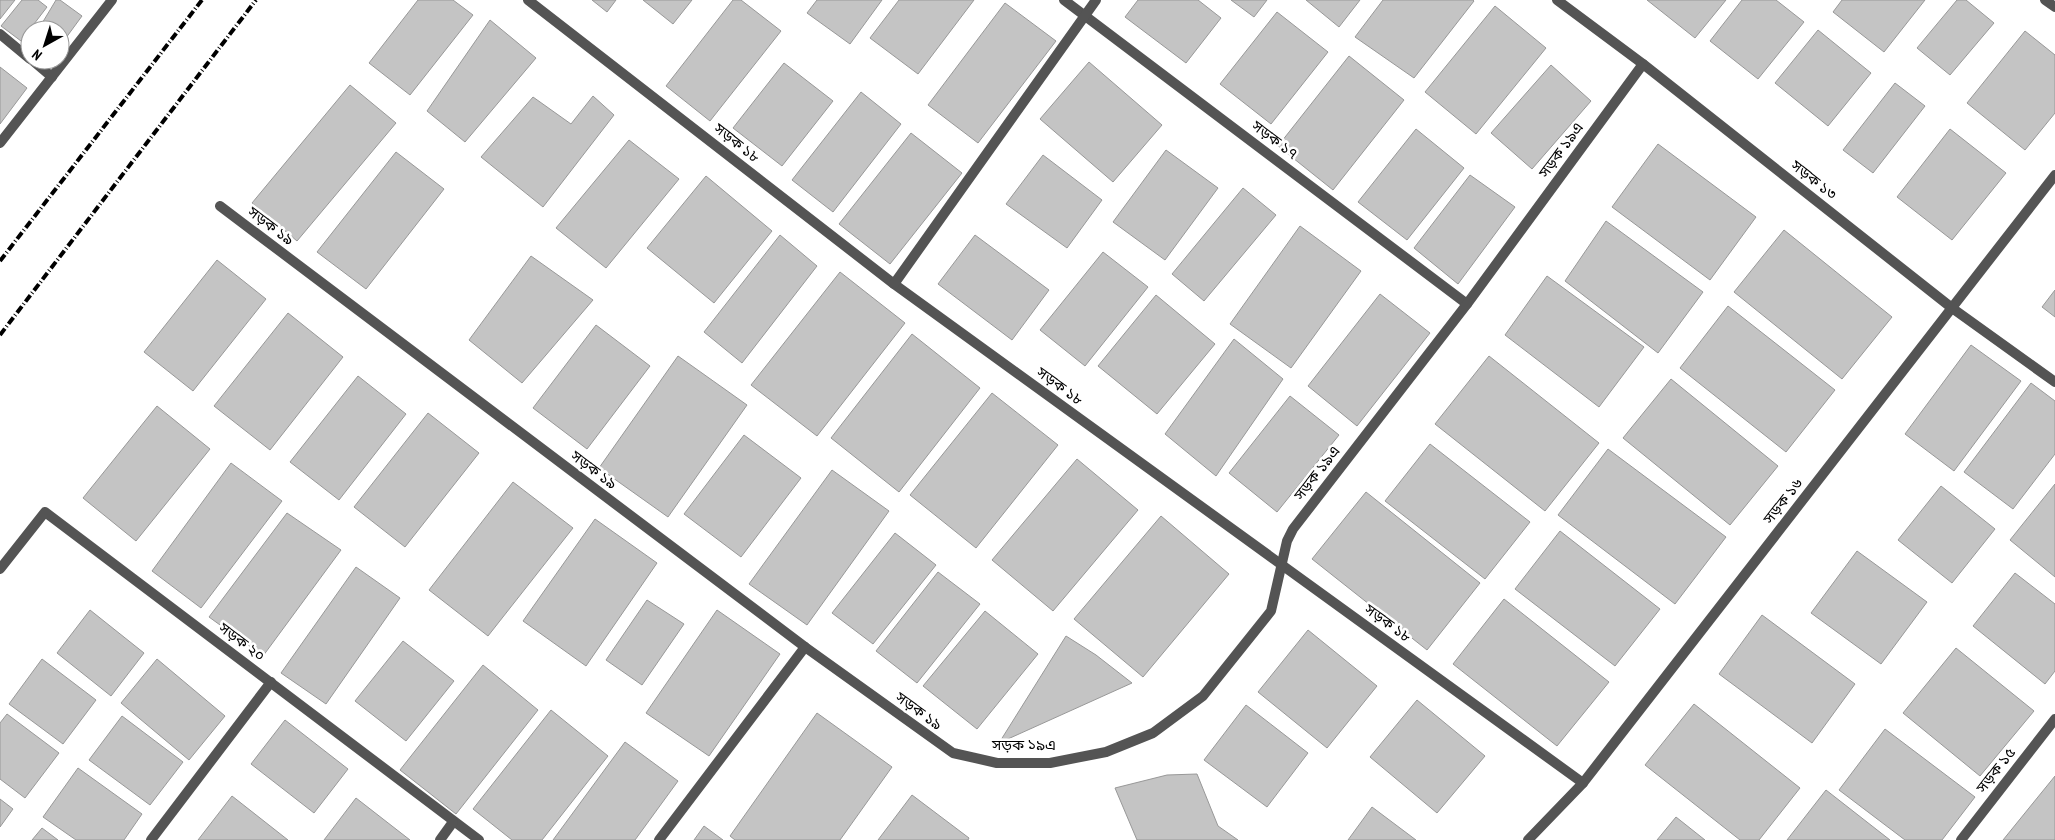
<svg xmlns="http://www.w3.org/2000/svg" width="2055" height="840" font-family="'PT Sans Narrow','Noto Sans Bengali',sans-serif">
	<rect width="100%" height="100%" fill="#fff"/>
	<g fill="#c4c4c4" stroke="#989898">
		<polygon points="0,0 15,0 0,19"/>
		<polygon points="22,0 38,0 47,7 21,41 1,26"/>
		<polygon points="56,0 60,0 82,16 60,46 60,30 38,30"/>
		<polygon points="418,0 453,0 473,15 410,95 369,63"/>
		<polygon points="592,0 616,0 607,12"/>
		<polygon points="643,0 692,0 673,24"/>
		<polygon points="733,0 741,0 781,31 710,121 666,86"/>
		<polygon points="817,0 882,0 850,44 807,13"/>
		<polygon points="899,0 974,0 918,74 870,38"/>
		<polygon points="1138,0 1198,0 1221,18 1186,63 1125,17"/>
		<polygon points="1231,0 1267,0 1254,17"/>
		<polygon points="1306,0 1360,0 1339,27"/>
		<polygon points="1383,0 1473,0 1474,1 1414,78 1355,37"/>
		<polygon points="1647,0 1726,0 1695,38"/>
		<polygon points="1742,0 1776,0 1804,22 1758,79 1710,41"/>
		<polygon points="1842,0 1925,0 1884,52 1833,12"/>
		<polygon points="1957,0 1966,0 1994,23 1950,75 1917,48"/>
		<polygon points="1005,3 1056,41 978,143 928,105"/>
		<polygon points="1495,6 1546,48 1476,134 1425,92"/>
		<polygon points="1277,12 1328,52 1271,124 1220,84"/>
		<polygon points="490,20 536,58 465,142 427,111"/>
		<polygon points="1818,30 1871,73 1828,126 1775,83"/>
		<polygon points="2025,31 2055,55 2055,113 2025,150 1967,103"/>
		<polygon points="1349,56 1404,100 1333,190 1278,146"/>
		<polygon points="1089,62 1162,125 1113,182 1040,119"/>
		<polygon points="784,63 833,101 782,166 733,128"/>
		<polygon points="1551,65 1591,101 1532,169 1491,133"/>
		<polygon points="0,67 27,88 0,124"/>
		<polygon points="1895,83 1925,106 1873,173 1843,150"/>
		<polygon points="350,85 396,123 297,241 252,203"/>
		<polygon points="861,92 901,124 833,212 792,180"/>
		<polygon points="593,96 614,115 543,207 481,157 533,97 571,124"/>
		<polygon points="1416,129 1464,168 1407,240 1358,202"/>
		<polygon points="1950,129 2006,173 1952,240 1897,197"/>
		<polygon points="911,133 962,173 890,264 839,224"/>
		<polygon points="629,140 679,179 606,268 556,228"/>
		<polygon points="1658,144 1756,217 1710,280 1612,207"/>
		<polygon points="1166,150 1218,188 1165,260 1113,222"/>
		<polygon points="396,152 444,189 366,289 317,252"/>
		<polygon points="1043,155 1102,200 1067,248 1006,204"/>
		<polygon points="1470,175 1515,207 1458,284 1414,248"/>
		<polygon points="706,176 772,231 714,303 647,248"/>
		<polygon points="1243,188 1276,215 1204,301 1172,274"/>
		<polygon points="1606,221 1703,292 1658,353 1565,281"/>
		<polygon points="1300,226 1361,271 1291,368 1230,324"/>
		<polygon points="1784,230 1892,317 1842,379 1734,292"/>
		<polygon points="780,235 817,266 742,363 704,332"/>
		<polygon points="975,235 1049,290 1012,340 938,284"/>
		<polygon points="1103,252 1148,287 1085,366 1040,330"/>
		<polygon points="531,256 593,300 522,383 469,340"/>
		<polygon points="217,260 266,299 193,391 144,352"/>
		<polygon points="840,272 905,323 817,436 751,385"/>
		<polygon points="1547,276 1644,347 1599,407 1505,335"/>
		<polygon points="2055,290 2055,317 2042,307"/>
		<polygon points="1380,294 1430,333 1357,426 1308,386"/>
		<polygon points="1156,295 1215,344 1157,414 1098,366"/>
		<polygon points="1728,306 1835,390 1786,452 1680,368"/>
		<polygon points="288,313 343,357 270,450 214,406"/>
		<polygon points="596,325 650,366 587,449 533,408"/>
		<polygon points="912,334 980,388 899,492 831,438"/>
		<polygon points="1234,339 1283,379 1216,476 1165,434"/>
		<polygon points="1971,345 2021,381 1954,471 1905,434"/>
		<polygon points="678,356 747,405 668,517 599,468"/>
		<polygon points="1489,356 1599,443 1545,511 1435,424"/>
		<polygon points="358,376 406,414 339,500 290,462"/>
		<polygon points="1671,379 1778,466 1730,525 1623,438"/>
		<polygon points="2031,383 2055,401 2055,454 2013,509 1964,472"/>
		<polygon points="992,393 1058,445 976,548 910,495"/>
		<polygon points="1290,396 1339,435 1277,512 1229,473"/>
		<polygon points="157,406 210,449 136,541 83,498"/>
		<polygon points="428,413 479,453 405,547 354,507"/>
		<polygon points="744,435 801,478 741,557 684,514"/>
		<polygon points="1430,444 1530,522 1485,579 1385,501"/>
		<polygon points="1608,449 1726,537 1675,604 1558,515"/>
		<polygon points="1077,459 1138,510 1053,611 992,560"/>
		<polygon points="231,463 282,501 201,608 152,571"/>
		<polygon points="832,470 889,511 807,625 749,584"/>
		<polygon points="513,482 573,528 488,636 429,590"/>
		<polygon points="2055,484 2055,577 2010,540"/>
		<polygon points="1941,486 1995,529 1952,583 1898,540"/>
		<polygon points="1366,492 1480,583 1427,650 1312,559"/>
		<polygon points="287,513 341,550 263,656 209,617"/>
		<polygon points="1161,516 1229,574 1143,677 1074,619"/>
		<polygon points="595,519 657,563 586,666 523,621"/>
		<polygon points="1560,531 1660,609 1615,666 1515,589"/>
		<polygon points="895,533 936,565 873,644 832,613"/>
		<polygon points="1857,551 1927,602 1881,664 1811,613"/>
		<polygon points="356,567 400,598 326,704 281,673"/>
		<polygon points="938,572 980,604 917,683 876,651"/>
		<polygon points="2015,573 2055,604 2055,671 2045,684 1973,626"/>
		<polygon points="1504,599 1609,682 1557,746 1453,664"/>
		<polygon points="647,600 684,624 642,685 606,660"/>
		<polygon points="90,610 144,653 111,696 57,653"/>
		<polygon points="717,610 780,654 709,756 646,713"/>
		<polygon points="985,611 1038,654 977,729 923,686"/>
		<polygon points="1762,615 1855,684 1812,743 1719,674"/>
		<polygon points="1308,630 1377,686 1327,748 1258,692"/>
		<polygon points="1066,636 1096,655 1132,683 999,743"/>
		<polygon points="403,641 454,681 406,741 355,701"/>
		<polygon points="1956,648 2034,711 1980,776 1903,713"/>
		<polygon points="42,659 96,700 63,744 9,704"/>
		<polygon points="157,659 225,716 189,760 121,703"/>
		<polygon points="483,665 538,710 456,814 400,770"/>
		<polygon points="1417,700 1485,756 1437,813 1370,757"/>
		<polygon points="1694,704 1800,788 1759,840 1740,840 1645,765"/>
		<polygon points="1246,705 1308,753 1267,807 1204,760"/>
		<polygon points="551,710 608,756 542,840 512,840 473,809"/>
		<polygon points="817,713 892,767 840,840 735,840 730,836"/>
		<polygon points="7,714 59,753 25,798 0,779 0,723"/>
		<polygon points="122,716 183,762 150,805 89,760"/>
		<polygon points="285,720 348,769 314,813 251,764"/>
		<polygon points="1885,729 1975,797 1942,840 1905,840 1839,790"/>
		<polygon points="625,742 678,781 635,840 553,840"/>
		<polygon points="78,768 142,814 124,840 76,840 43,817"/>
		<polygon points="1197,774 1218,826 1238,840 1137,840 1115,788 1167,775"/>
		<polygon points="2055,776 2055,840 2003,840"/>
		<polygon points="1826,790 1890,840 1787,840"/>
		<polygon points="912,795 969,838 968,840 878,840"/>
		<polygon points="232,796 288,840 198,840"/>
		<polygon points="356,798 410,840 324,840"/>
		<polygon points="0,799 13,809 0,827"/>
		<polygon points="1372,807 1416,840 1348,840"/>
		<polygon points="1676,817 1705,840 1657,840"/>
		<polygon points="704,826 723,840 694,840"/>
		<polygon points="42,828 58,840 32,840"/>
	</g>
	<g fill="none" stroke-linecap="round" stroke-linejoin="round">
		<g stroke="#545454" stroke-width="10">
			<polyline points="528,0 894,284 1583,783"/>
			<polyline points="1064,0 1467,304"/>
			<polyline points="1557,0 1643,64 1952,308 2055,382"/>
			<polyline points="2045,0 2055,7"/>
			<polyline points="0,34 30,59"/>
			<polyline points="32,60 52,77"/>
			<polyline points="0,143 112,0"/>
			<polyline points="220,206 805,647 953,753 997,763 1050,763 1106,752 1153,733 1203,696 1271,611 1287,541 1293,529 1467,304 1643,64"/>
			<polyline points="894,284 1096,0"/>
			<polyline points="0,569 45,512 479,840"/>
			<polyline points="151,840 271,682"/>
			<polyline points="440,840 453,822"/>
			<polyline points="659,840 805,647"/>
			<polyline points="1528,840 1583,783 2055,175"/>
			<polyline points="1961,840 2055,719"/>
		</g>
		<g stroke="#000" stroke-width="4" stroke-dasharray="8 2.5 1 2.5" stroke-linecap="butt">
			<polyline points="0,261 202,0"/>
			<polyline points="0,335 256,0"/>
		</g>
	</g>
	<g text-anchor="middle" stroke-width="5" stroke-linejoin="round" paint-order="stroke">
		<g font-size="15" fill="#000" stroke="#fff">
			<text transform="translate(1275 140) rotate(37)" y="5">সড়ক ১৭</text>
			<text transform="translate(737 143) rotate(38)" y="5">সড়ক ১৮</text>
			<text transform="translate(1561 150) rotate(-54)" y="5">সড়ক ১৯এ</text>
			<text transform="translate(1814 180) rotate(38)" y="5">সড়ক ১৩</text>
			<text transform="translate(271 226) rotate(37)" y="5">সড়ক ১৯</text>
			<text transform="translate(1060 386) rotate(36)" y="5">সড়ক ১৮</text>
			<text transform="translate(594 470) rotate(37)" y="5">সড়ক ১৯</text>
			<text transform="translate(1317 473) rotate(-52)" y="5">সড়ক ১৯এ</text>
			<text transform="translate(1783 501) rotate(-52)" y="5">সড়ক ১৬</text>
			<text transform="translate(1388 623) rotate(36)" y="5">সড়ক ১৮</text>
			<text transform="translate(242 642) rotate(37)" y="5">সড়ক ২০</text>
			<text transform="translate(919 711) rotate(36)" y="5">সড়ক ১৯</text>
			<text x="1024" y="750">সড়ক ১৯এ</text>
			<text transform="translate(1996 770) rotate(-52)" y="5">সড়ক ১৫</text>
		</g>
	</g>
	<g transform="translate(45 45) rotate(219)"><circle r="24" fill="#ffffff" stroke="#999999"/>
	<path d="M0-4L9 19L0 12L-9 19Z" fill="#000000"/>
	<text y="-8" font-size="14" font-weight="bold" text-anchor="middle" fill="#000000">N</text>
	</g>
</svg>
